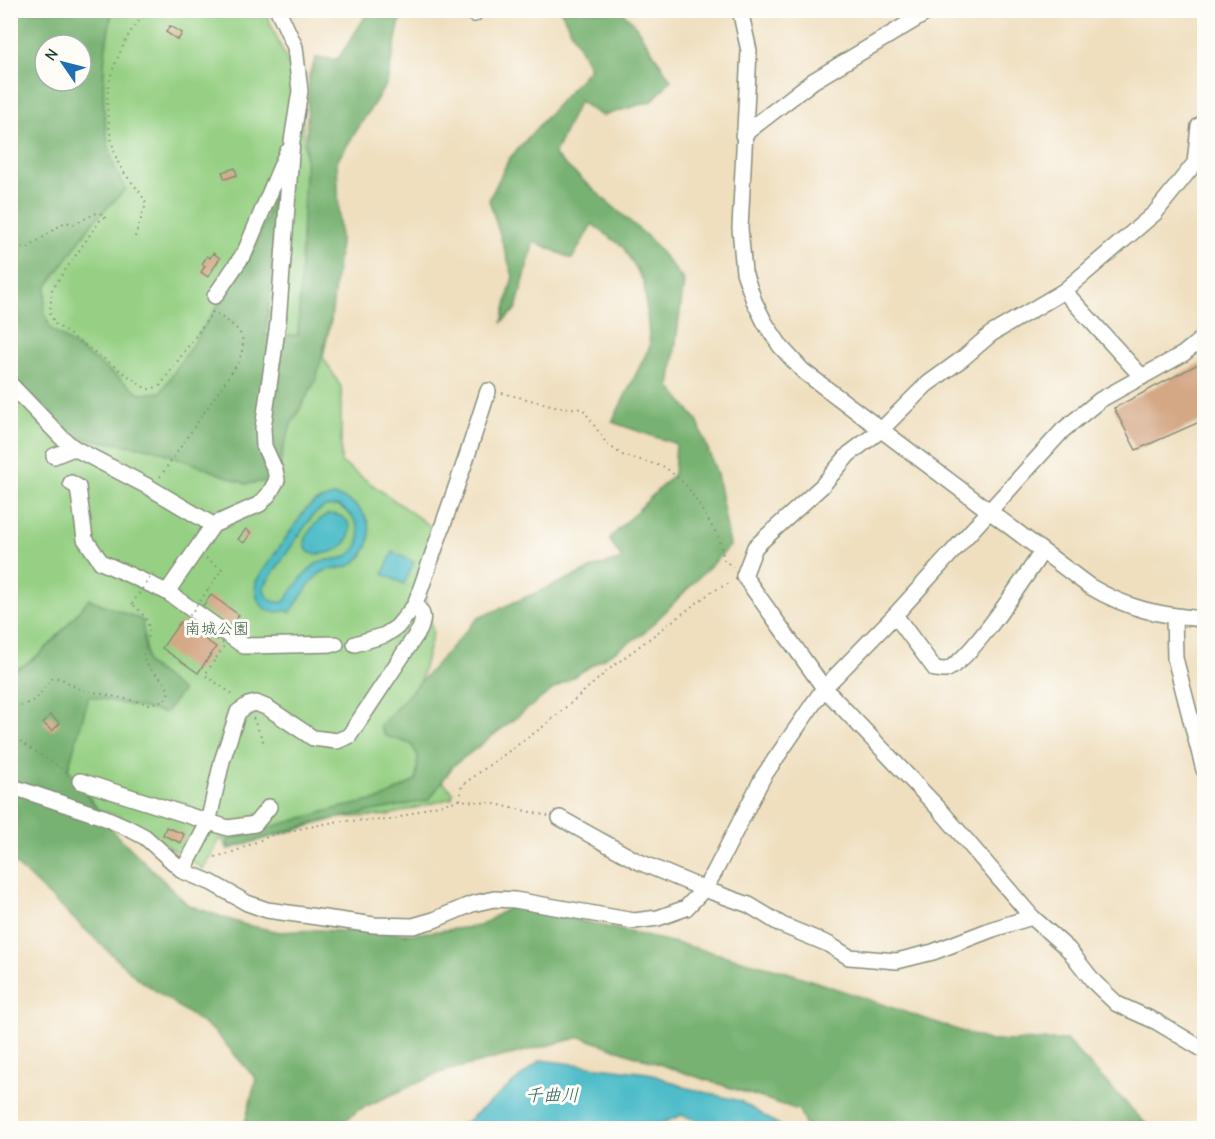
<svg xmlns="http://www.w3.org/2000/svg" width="1215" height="1139" font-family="'Comic Neue','Klee One',sans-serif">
	<rect width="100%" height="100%" fill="#fdfcf7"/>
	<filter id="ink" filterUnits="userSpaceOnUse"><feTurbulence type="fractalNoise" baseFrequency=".0167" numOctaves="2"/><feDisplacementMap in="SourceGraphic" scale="12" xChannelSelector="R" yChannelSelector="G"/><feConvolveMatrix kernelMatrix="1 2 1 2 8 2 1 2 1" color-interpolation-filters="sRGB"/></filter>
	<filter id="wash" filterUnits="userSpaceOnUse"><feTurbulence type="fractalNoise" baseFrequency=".008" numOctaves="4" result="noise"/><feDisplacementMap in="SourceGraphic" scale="24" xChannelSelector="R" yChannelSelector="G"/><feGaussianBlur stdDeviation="1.35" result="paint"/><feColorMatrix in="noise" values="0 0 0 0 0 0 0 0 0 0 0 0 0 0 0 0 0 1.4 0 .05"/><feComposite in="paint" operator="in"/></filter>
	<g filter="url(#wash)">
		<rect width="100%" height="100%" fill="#efdfbf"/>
		<polygon fill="#96d084" stroke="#5a865c" stroke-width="1.5" points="11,11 265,11 300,91 308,191 331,319 323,357 341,387 341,462 441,534 423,585 433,633 411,716 435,774 453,792 452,798 389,815 338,818 228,849 221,837 203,869 128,820 11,779 11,149 81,81 81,45 45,45"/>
		<g fill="#78b272" stroke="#4c7853" stroke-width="1.5" fill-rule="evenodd">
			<path d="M 11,11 L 112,11 C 109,30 104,51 104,71 C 102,107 105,160 126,189 L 93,222 L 46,288 L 44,311 L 50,328 L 141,394 L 161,392 L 255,249 L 274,195 L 276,238 L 265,335 L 298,335 L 309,75 L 316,58 L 338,59 L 369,11 L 402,11 L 387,83 L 337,161 L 340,243 L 331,319 L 316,380 L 291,425 L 283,449 L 277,480 L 246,484 L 157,450 L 69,436 L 11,375 ZM 45,45 L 81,45 L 81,81 L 45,81 Z"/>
			<polygon points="561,11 621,11 633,22 671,80 652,101 602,116 579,101 554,155 650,239 684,281 670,387 697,420 717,474 730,546 643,634 552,690 453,766 429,800 318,822 228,849 228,839 338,808 381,799 416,780 418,756 411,744 385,736 380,726 478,618 595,567 622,559 609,539 674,474 676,444 612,422 650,346 644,282 623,247 592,224 572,259 534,241 516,309 502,322 513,276 489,200 509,159 590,68"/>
			<path d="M 89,599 L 142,620 L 147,663 L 182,691 L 165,713 L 89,696 L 68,769 L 116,834 L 188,905 L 242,924 L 280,932 L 317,930 L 412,934 L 480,926 L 513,905 L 684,945 L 784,971 L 990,1041 L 1066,1040 L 1143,1121 L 1152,1128 L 807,1128 L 799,1110 L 688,1074 L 581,1037 L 442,1072 L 360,1109 L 336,1128 L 239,1128 L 245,1123 L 256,1079 L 215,1032 L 137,978 L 11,860 L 10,672 C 44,659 66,625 89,599 Z"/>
		</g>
		<g fill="#4fbdc9" stroke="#377d7e" stroke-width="1.5" fill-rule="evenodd">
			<path d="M 333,496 C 366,500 383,536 357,561 C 346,572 328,565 318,575 C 307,585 299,601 290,613 L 286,610 C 265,618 253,600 256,581 L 306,509 L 315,502 ZM 339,506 C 359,517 370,545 345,557 C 336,561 327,558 318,563 C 303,572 294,589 284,602 C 273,604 264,598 264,586 L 313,515 L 325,507 Z"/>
			<path d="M 329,514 C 364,514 354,560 310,553 C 296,541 317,519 329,514 Z"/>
			<polygon points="393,552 414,562 404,584 383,574"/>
			<polygon points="541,1060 648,1073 684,1087 740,1101 784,1128 718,1128 682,1115 650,1128 449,1128 466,1122"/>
		</g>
		<g id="blocks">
			<g fill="#d4a785">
				<polygon points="170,26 182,33 178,40 166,32"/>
				<polygon points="235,168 237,175 225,179 222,172"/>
				<polygon points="213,253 220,258 208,277 201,272 205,266 202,264 207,256 210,258"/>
				<polygon points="1200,363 1204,373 1204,420 1136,450 1114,408"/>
				<polygon points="246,529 251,533 244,543 238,539"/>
				<polygon points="211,595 239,615 231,627 202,607"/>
				<polygon points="180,622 216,647 198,673 162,648"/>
				<polygon points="50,715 60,723 52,731 43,723"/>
				<polygon points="166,827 184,834 181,843 163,835"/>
			</g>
		</g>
	</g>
	<g filter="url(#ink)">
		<use href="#blocks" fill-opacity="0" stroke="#878e7a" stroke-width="1.5"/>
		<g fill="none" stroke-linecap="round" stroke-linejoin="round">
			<defs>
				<g id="minor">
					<polyline points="278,10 295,47 300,91 292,141 278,323 263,428 264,446 275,470 277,480 269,494 260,504 213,525 167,592 244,646 336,644"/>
					<polyline points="471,10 474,14"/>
					<path d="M 740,10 L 749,51 L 740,228 L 744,272 L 754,301 L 765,323 L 781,347 L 803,371 L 1089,586 C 1130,610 1158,615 1204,619"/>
					<polyline points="1204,122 1199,126 1195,163 1155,213 1064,291 991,334 962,359 926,385 881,430 849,454 822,486 755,547 744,576 824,688 941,811 1032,917 1068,949 1094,982 1117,1004 1157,1022 1204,1050"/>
					<polyline points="743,135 813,81 931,10"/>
					<polyline points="1064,291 1142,377"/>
					<polyline points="215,296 245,252 287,152"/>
					<polyline points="10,384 61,437 74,448"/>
					<polyline points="54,456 74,448 147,486 213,525"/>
					<polyline points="71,483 78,487 85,539 101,562 167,592"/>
					<path d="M 895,615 L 935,669 C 939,669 942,670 945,670 C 969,664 1026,575 1042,552"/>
					<polyline points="1174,616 1175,658 1204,770"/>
					<polyline points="355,644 385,635 397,627 415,605 467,456 488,391"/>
					<polyline points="80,781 228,828 255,824 269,807"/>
					<polyline points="10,786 103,817 126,827 145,837 183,871 212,883 247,903 267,910 374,925 413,926 434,920 472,904 494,899 515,900 634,921 658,918 686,908 704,889 714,873 763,777 824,688 895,615 1063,430 1100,400 1183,354 1204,337"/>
					<polyline points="560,818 637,861 704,889 749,905 782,925 828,944 849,957 897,961 933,952 993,929 1032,917"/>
					<path d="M 183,871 L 208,823 L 222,761 L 238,712 L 248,705 L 256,703 L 268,708 L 313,738 L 337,741 L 349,736 L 420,629 C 424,618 424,613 415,605"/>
				</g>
			</defs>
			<use href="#minor" stroke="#878e7a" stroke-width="18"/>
			<g stroke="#878e7a" stroke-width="2" stroke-dasharray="1.5 4.5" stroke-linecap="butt">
				<polyline points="193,10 214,15 224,10"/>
				<path d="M 135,237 L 146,204 C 140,187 122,176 116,157 C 109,135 104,102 110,79 C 113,67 119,55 124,44 C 130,31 140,16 154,10"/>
				<polyline points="10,246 28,248 65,222 74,224 99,212 105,217 101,219 52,289 50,313 55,324 145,388 150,389 160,386 214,310"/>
				<polyline points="502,393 559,407 583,409 607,444 622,455 665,467 687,486 718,536 724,560 733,567"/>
				<path d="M 160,477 L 238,363 C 251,332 236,328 213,311"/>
				<polyline points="206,558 222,569 208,590"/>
				<polyline points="214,661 205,675 235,696"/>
				<path d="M 10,711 C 18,705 31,704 38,697 C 44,690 46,682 54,677 L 62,679 L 79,689 L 149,704 L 165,700 L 169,692 C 163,676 154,675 146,663 C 135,644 167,632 132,604"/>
				<polyline points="253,718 264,743"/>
				<polyline points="10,735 70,774"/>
				<polyline points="460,800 462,785 544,726 612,667 711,592 732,582"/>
				<polyline points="215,857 236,851 274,834 339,821 392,820 430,807 460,800 495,804 548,816"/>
			</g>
			<use href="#minor" stroke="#fff" stroke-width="15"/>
			<g stroke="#878e7a" stroke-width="2" stroke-dasharray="1.5 4.5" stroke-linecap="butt">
				<polyline points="208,590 187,619 225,645 214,661"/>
				<polyline points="132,604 153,573"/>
			</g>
		</g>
	</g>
	<g text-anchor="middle" stroke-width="6" stroke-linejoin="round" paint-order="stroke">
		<g font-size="16" fill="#3d6248" stroke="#fdfcf7">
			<text x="217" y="634">南城公園</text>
		</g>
		<g font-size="18" font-style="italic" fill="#2d6361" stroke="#fdfcf7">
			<text x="552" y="1101">千曲川</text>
		</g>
	</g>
	<rect width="1215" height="1139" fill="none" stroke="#fdfcf7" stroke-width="36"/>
	<g transform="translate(63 63) rotate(305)"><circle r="28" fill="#fdfcf7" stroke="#a4b0a9" stroke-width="1.5"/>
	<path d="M0-4.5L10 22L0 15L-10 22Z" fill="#1f6fb2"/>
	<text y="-9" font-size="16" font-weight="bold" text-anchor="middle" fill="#1f3d34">N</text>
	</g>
</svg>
